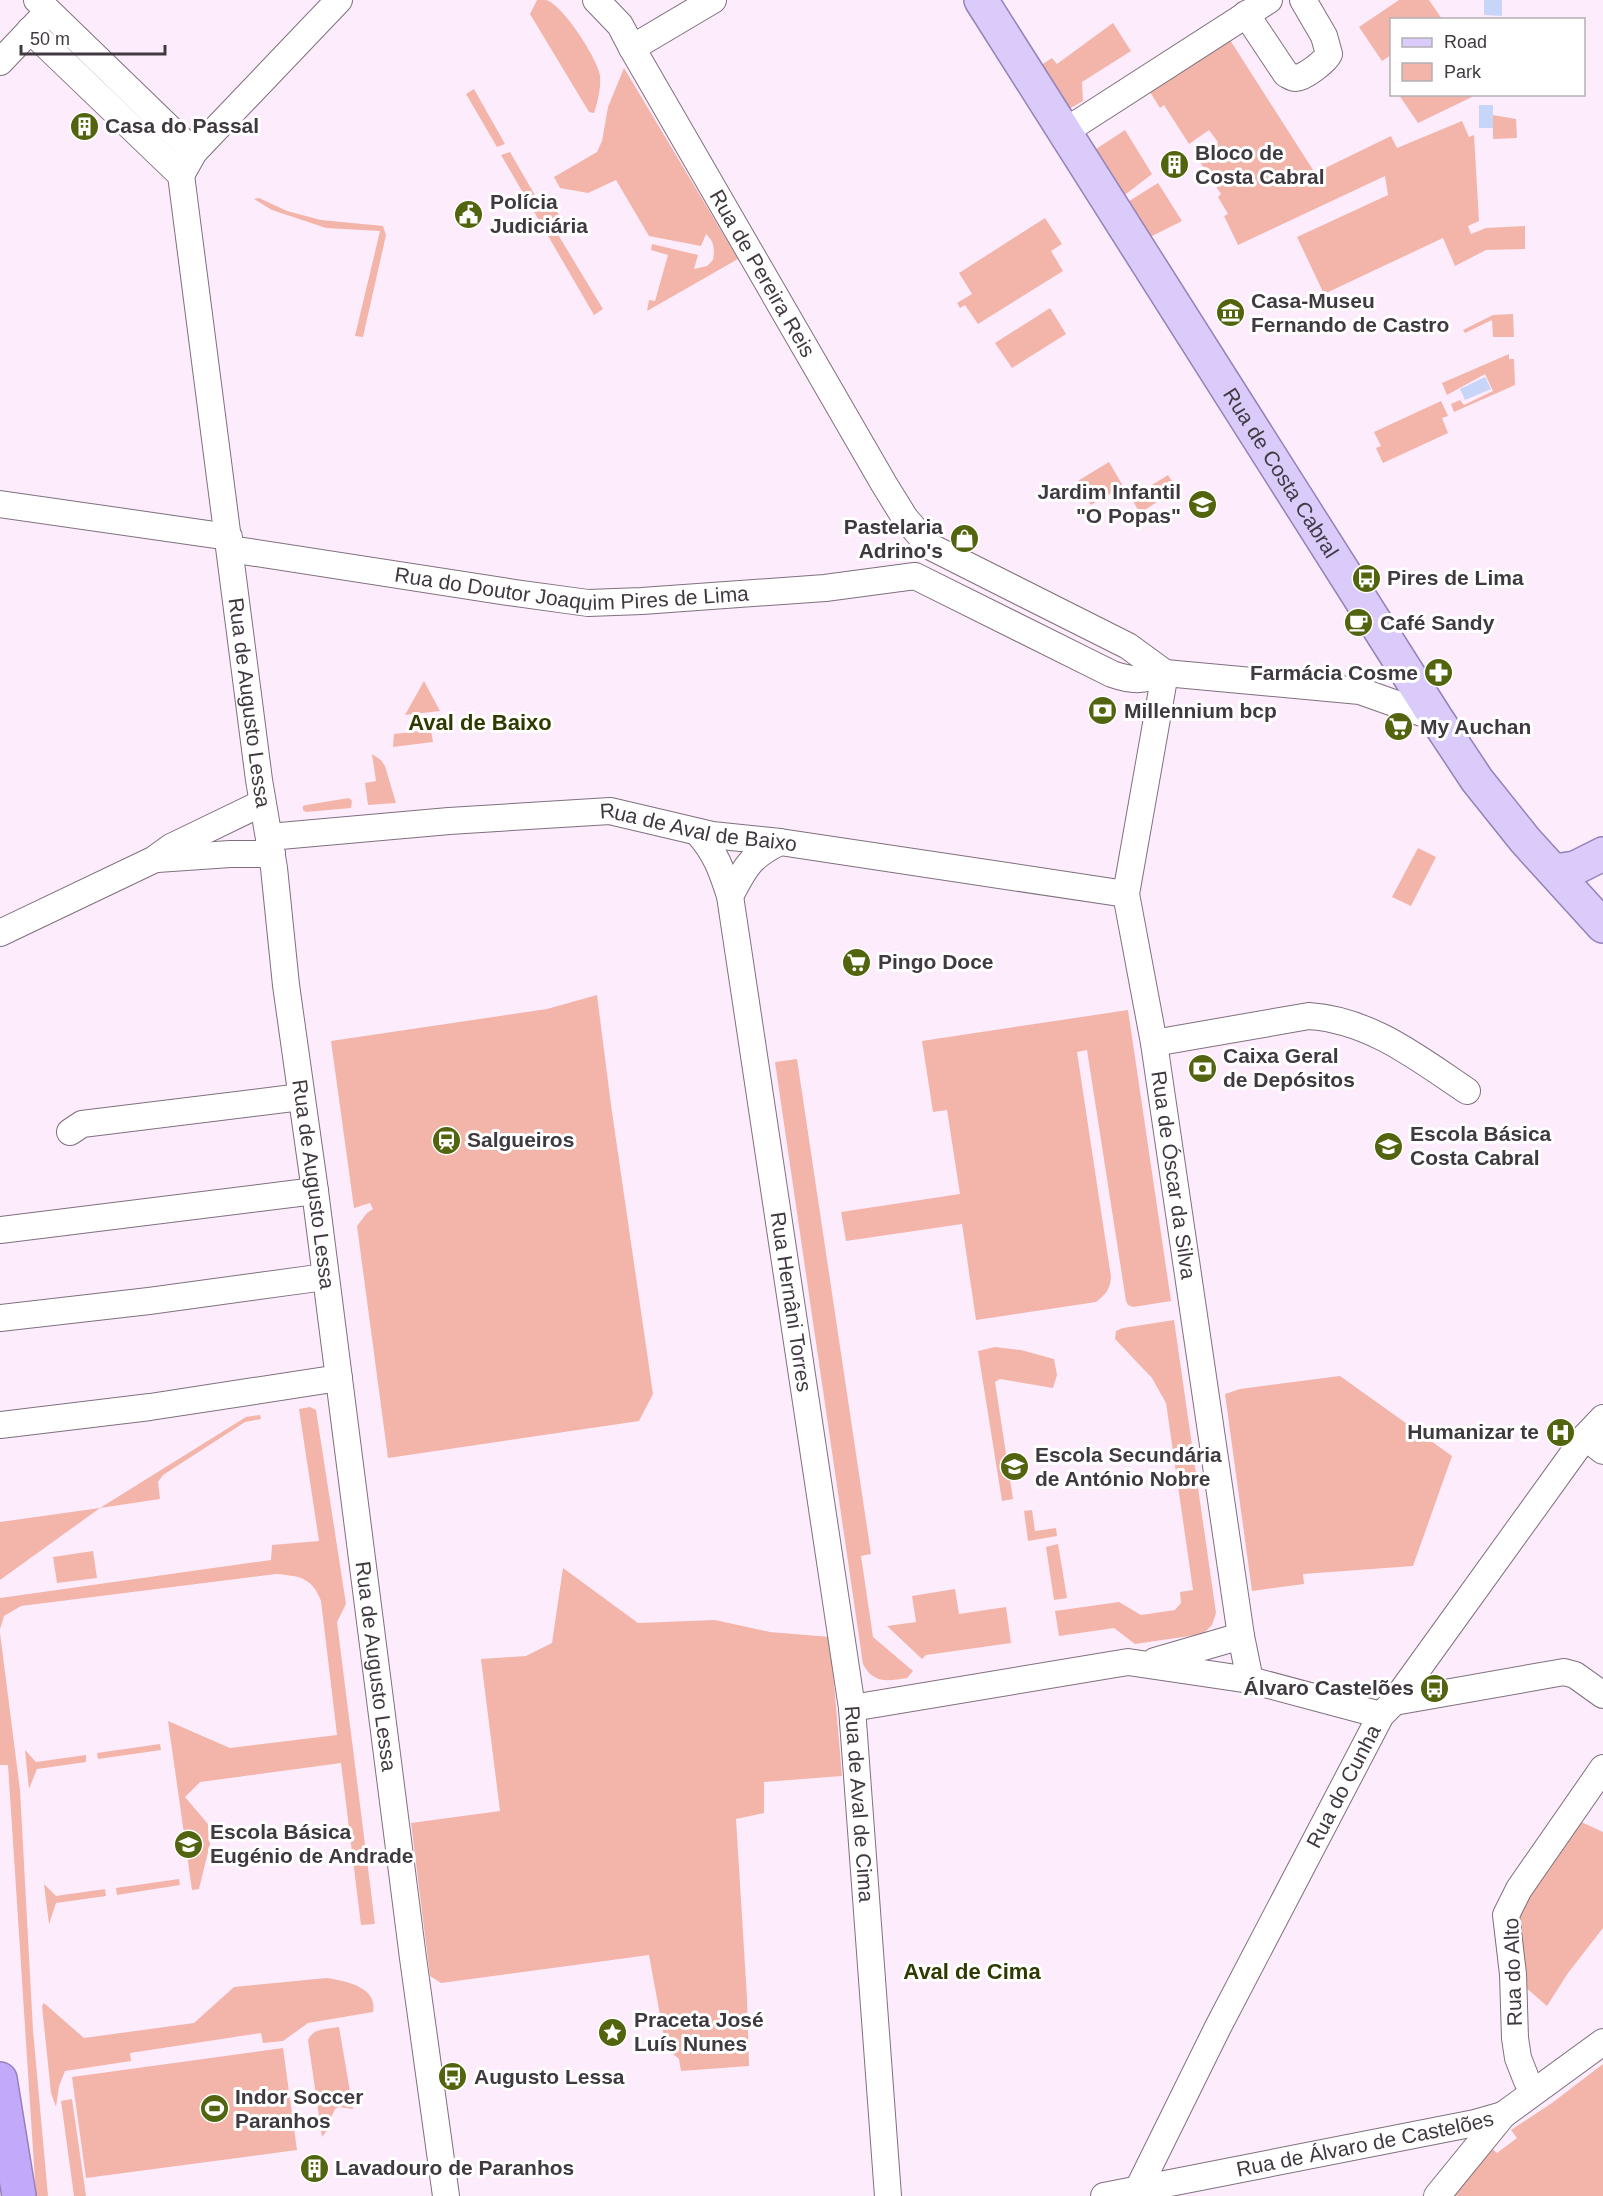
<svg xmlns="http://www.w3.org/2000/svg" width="1603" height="2196" font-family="Arial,sans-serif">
	<rect width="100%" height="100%" fill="#fdecfc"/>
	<g fill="#f3b5aa">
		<path d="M 537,0 C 540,0 543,0 546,0 C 563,5 597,58 600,76 C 601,88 598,100 594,113 L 589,112 L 530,14 Z"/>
		<polygon points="1399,0 1429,0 1442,19 1392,20 1391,55 1382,61 1359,27"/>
		<polygon points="1113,23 1131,51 1082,82 1083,101 1067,110 1038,67 1052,58 1057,64"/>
		<polygon points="1230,40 1315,173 1391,136 1397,148 1462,121 1469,137 1474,135 1479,221 1468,226 1471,234 1486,228 1525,226 1525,249 1486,250 1455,266 1443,238 1324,294 1297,237 1388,195 1385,176 1238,245 1224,216 1228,214 1218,197 1221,194 1196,156 1218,142 1209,130 1189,144 1164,105 1160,108 1150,92"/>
		<path d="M 624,68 L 738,259 L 647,311 L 649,300 L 655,301 L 668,255 L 651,250 L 652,244 L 698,255 L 694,269 L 707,266 L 713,260 C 715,249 714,241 706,234 L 701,246 L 649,236 L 616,180 L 588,193 L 560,188 L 554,177 L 597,152 L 602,141 L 608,107 Z"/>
		<polygon points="474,89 505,144 497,147 466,94"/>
		<polygon points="1471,94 1472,97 1418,123 1399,95"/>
		<polygon points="1493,115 1516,119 1517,138 1493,139"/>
		<polygon points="1125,130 1152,174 1122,197 1093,151"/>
		<polygon points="510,152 536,197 549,198 563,222 554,228 603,309 594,315 501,155"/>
		<polygon points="1158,183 1182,221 1148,238 1126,203"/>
		<polygon points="259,198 287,211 321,220 383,226 386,235 363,337 355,336 380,231 326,228 272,210 254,199"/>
		<polygon points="1045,218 1062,244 1051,251 1063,271 978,324 965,305 960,308 957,303 972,294 959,273"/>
		<polygon points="1050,308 1066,334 1012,368 995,343"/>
		<polygon points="1513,314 1514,337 1493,337 1492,320 1465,333 1463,330 1493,315"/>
		<polygon points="1509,354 1509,359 1514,359 1515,385 1454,412 1451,404 1460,400 1464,405 1493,391 1485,374 1447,395 1442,383"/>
		<polygon points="1441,401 1448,416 1442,418 1448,433 1383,463 1376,448 1381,446 1374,432"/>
		<polygon points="1109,462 1123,486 1091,505 1076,482"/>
		<polygon points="1168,475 1177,489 1140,513 1131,498"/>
		<polygon points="424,681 440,711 405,715"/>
		<polygon points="431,730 433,742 393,747 394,734"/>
		<polygon points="372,754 381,760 385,766 396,803 368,805 365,783 376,781"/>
		<polygon points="349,798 352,801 351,808 306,812 303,810 303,806 306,805"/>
		<polygon points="1418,848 1436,857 1411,906 1392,897"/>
		<polygon points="597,995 611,1105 653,1394 639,1421 388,1458 357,1226 367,1213 373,1209 370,1203 354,1208 331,1041 547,1009"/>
		<path d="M 1128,1010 L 1171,1301 L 1133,1307 L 1128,1305 L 1126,1301 L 1087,1050 L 1077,1052 L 1111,1277 C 1110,1290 1106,1294 1096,1302 L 976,1320 L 962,1224 L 846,1241 L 841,1212 L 960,1194 L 947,1110 L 933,1112 L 922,1041 Z"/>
		<path d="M 797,1059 L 871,1554 L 861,1556 L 873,1637 L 913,1671 L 907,1678 C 888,1681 873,1684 863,1664 L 775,1062 Z"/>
		<polygon points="1174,1320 1216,1613 1212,1625 1203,1634 1135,1644 1114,1628 1059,1636 1055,1611 1119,1602 1141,1615 1175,1610 1181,1603 1180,1592 1193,1590 1166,1403 1152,1378 1115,1339 1116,1331 1123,1328"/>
		<polygon points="995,1347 1021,1350 1054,1359 1057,1375 1053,1388 1000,1379 995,1382 1013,1499 1002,1501 978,1351"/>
		<polygon points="1340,1376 1452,1456 1413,1566 1303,1574 1304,1584 1252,1591 1225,1394 1240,1389"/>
		<path d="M 310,1407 L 316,1410 L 346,1604 L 337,1622 L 375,1924 L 361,1925 L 341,1763 L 200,1782 L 185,1797 L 208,1824 L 210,1844 L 199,1889 L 192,1890 L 168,1721 L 230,1748 L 337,1735 L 321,1601 C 312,1577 299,1576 276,1574 L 21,1606 L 4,1616 L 0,1629 L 0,1598 L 271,1560 L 272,1545 L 319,1541 L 299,1409 Z"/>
		<polygon points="260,1415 261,1419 245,1422 163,1475 158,1482 160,1499 100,1508 0,1580 0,1522 100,1508 246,1417"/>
		<polygon points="1032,1510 1035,1531 1056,1528 1057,1536 1028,1541 1024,1511"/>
		<polygon points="1058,1544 1067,1598 1054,1600 1046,1547"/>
		<polygon points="93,1551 97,1578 57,1583 53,1557"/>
		<polygon points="563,1568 638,1623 715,1620 770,1632 830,1637 842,1776 764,1782 764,1813 736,1819 747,1998 749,2066 681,2071 679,2059 666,2048 649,1955 441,1983 430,1976 411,1823 500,1811 481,1659 526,1656 552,1643"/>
		<polygon points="955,1589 959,1614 1006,1607 1011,1643 926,1655 922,1659 887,1626 916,1622 912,1596"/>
		<polygon points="0,1633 20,1790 33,2030 48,2196 36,2196 8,1765 0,1765"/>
		<polygon points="160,1744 161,1750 98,1759 97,1753"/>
		<polygon points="25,1750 36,1762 86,1755 86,1762 37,1769 29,1789"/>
		<polygon points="1577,1820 1603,1832 1603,1928 1568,1973 1547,2006 1524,1986 1515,1921"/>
		<polygon points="179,1879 180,1885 117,1895 116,1888"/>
		<polygon points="44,1884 56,1896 105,1889 106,1896 56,1903 49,1924"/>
		<path d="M 327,1978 C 346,1981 378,1987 373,2012 L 308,2023 L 283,2041 L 263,2043 L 261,2033 L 130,2053 L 131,2061 L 65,2071 L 59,2086 L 56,2107 L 51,2093 L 42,2006 L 44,2003 L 84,2038 L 194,2023 L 234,1987 Z"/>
		<path d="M 339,2027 L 353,2109 L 339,2107 L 335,2109 L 330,2120 L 329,2128 L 322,2137 L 308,2040 C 313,2028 327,2029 339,2027 Z"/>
		<polygon points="283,2048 297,2150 86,2178 72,2077"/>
		<polygon points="1603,2064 1603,2196 1444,2196 1489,2146 1497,2153 1517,2138 1511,2130 1552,2103"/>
		<polygon points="72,2099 86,2196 74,2196 61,2101"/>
	</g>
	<g fill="#c7d5f8">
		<polygon points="1484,0 1502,0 1502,16 1484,15"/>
		<rect x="1479" y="105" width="14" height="23"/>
		<polygon points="1485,377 1491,389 1465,400 1460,389"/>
	</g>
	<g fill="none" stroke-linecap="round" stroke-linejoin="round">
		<defs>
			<g id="minor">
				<polyline points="37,0 194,152"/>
				<path id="s1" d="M 596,0 L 620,25 L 632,48 L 884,484 L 905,518 L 929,546 L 1128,646 L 1165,673 L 1126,894 L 1154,1043 L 1241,1636 L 1250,1680"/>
				<path d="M 1246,14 L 1286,74 C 1290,76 1292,78 1296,78 C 1304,78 1326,61 1329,54 L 1324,36 L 1303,0"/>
				<polyline points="30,30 181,175"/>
				<polyline points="632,48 713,0"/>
				<polyline points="0,62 41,19"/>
				<polyline points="1064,132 1269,0"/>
				<path id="s2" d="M 181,175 L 259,780 L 274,868 L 286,985 L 315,1191 L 413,1958 L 446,2196"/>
				<polyline points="181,175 194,152 339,0"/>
				<polyline points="0,504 229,537"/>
				<path id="s3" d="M 230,549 L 515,593 L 588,603 L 642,601 L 825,588 L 915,576 L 1112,674 C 1135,682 1143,680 1165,673 L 1360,691 L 1436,718"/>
				<path id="s4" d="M 697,832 C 715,851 722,871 730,896 L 852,1708 L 888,2196"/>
				<path id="s5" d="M 269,837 L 449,821 L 610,811 L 712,835 L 780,842 L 1126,894"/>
				<polyline points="157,859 230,854 272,854"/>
				<path d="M 730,896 C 745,868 749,857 780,842"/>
				<polyline points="0,933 153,860 171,847 262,803"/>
				<path d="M 1154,1043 L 1309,1016 C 1370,1020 1418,1058 1467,1091"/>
				<polyline points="70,1132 82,1124 301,1097"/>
				<polyline points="0,1230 315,1191"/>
				<polyline points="0,1318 149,1301 325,1277"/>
				<polyline points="0,1425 150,1407 339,1378"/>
				<polyline points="1585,1437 1603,1451"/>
				<polyline points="1155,1661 1241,1636"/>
				<polyline points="1394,1702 1564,1672 1575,1675 1603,1695"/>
				<polyline points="852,1708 1128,1662 1250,1680 1381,1715"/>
				<polyline points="1536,2090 1527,2081 1518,2058 1515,2038 1513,1974 1506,1915 1519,1889 1603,1768"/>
				<path id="s6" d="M 1138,2189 L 1218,2027 L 1381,1715 L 1394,1702 L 1585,1437 L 1603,1418"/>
				<path id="s7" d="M 1104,2196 L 1475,2123 L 1503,2115 L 1603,2042"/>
				<polyline points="1437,2196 1503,2115"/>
			</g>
			<g id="major">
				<path id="s8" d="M 981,0 L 1436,718 L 1477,780 L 1525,840 L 1603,926"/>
				<polyline points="1554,871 1575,868 1603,854"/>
			</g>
			<polyline id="highway" points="0,2079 19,2196"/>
		</defs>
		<use href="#minor" stroke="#7f707e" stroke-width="28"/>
		<use href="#major" stroke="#9482b8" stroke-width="36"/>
		<use href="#highway" stroke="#9482b8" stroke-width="36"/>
		<use href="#minor" stroke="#fff" stroke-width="26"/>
		<use href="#major" stroke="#dacbfb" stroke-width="33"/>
		<use href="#highway" stroke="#c2a9f9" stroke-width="33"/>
	</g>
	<defs>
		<symbol id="building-disc" viewBox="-11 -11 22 22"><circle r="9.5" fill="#52640e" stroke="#fff"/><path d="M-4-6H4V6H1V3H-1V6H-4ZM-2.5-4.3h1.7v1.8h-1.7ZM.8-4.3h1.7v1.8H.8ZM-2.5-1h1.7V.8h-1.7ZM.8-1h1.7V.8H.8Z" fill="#fff"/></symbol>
		<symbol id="civic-disc" viewBox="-11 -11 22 22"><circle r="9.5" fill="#52640e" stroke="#fff"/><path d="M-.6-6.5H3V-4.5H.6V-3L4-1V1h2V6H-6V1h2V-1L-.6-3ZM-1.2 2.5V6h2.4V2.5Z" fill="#fff"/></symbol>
		<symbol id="museum-disc" viewBox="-11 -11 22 22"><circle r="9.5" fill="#52640e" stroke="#fff"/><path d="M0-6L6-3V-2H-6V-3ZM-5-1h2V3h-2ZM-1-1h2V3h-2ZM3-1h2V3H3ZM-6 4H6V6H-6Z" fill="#fff"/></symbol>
		<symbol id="school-disc" viewBox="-11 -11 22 22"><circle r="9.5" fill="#52640e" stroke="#fff"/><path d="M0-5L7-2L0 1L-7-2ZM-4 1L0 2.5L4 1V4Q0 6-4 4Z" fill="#fff"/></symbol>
		<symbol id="shop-disc" viewBox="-11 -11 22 22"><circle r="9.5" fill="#52640e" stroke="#fff"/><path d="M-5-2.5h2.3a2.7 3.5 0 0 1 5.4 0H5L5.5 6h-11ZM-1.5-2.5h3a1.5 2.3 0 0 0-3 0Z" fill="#fff"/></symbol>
		<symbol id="bus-disc" viewBox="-11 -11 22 22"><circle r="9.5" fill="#52640e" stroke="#fff"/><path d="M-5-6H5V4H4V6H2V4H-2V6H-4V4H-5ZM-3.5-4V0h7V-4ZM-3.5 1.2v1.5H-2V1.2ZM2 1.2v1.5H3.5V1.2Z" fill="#fff"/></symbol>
		<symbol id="cafe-disc" viewBox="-11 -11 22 22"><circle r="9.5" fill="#52640e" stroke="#fff"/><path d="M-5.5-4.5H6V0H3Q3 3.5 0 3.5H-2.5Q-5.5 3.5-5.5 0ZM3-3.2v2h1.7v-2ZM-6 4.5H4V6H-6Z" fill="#fff"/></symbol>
		<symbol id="pharmacy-disc" viewBox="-11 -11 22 22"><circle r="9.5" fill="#52640e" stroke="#fff"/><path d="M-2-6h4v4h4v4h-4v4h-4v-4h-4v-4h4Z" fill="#fff"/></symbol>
		<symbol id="bank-disc" viewBox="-11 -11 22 22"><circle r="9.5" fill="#52640e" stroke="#fff"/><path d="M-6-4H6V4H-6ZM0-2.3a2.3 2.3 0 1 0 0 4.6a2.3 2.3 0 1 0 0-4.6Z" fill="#fff"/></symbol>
		<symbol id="supermarket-disc" viewBox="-11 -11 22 22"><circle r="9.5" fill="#52640e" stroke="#fff"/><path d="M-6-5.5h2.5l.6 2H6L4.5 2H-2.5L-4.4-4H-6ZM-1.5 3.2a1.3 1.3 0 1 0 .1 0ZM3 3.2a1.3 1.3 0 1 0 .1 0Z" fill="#fff"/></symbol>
		<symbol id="station-disc" viewBox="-11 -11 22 22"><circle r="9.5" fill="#52640e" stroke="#fff"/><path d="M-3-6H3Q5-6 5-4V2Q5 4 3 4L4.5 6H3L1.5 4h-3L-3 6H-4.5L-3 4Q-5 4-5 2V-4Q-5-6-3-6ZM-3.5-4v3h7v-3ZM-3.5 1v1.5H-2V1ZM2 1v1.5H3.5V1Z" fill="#fff"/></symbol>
		<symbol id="hospital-disc" viewBox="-11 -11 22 22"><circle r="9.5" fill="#52640e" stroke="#fff"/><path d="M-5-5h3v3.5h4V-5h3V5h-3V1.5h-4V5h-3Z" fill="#fff"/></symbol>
		<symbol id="sight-disc" viewBox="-11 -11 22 22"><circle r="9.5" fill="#52640e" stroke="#fff"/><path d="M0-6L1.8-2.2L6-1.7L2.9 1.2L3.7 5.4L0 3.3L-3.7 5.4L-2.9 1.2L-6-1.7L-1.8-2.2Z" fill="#fff"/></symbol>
		<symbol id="stadium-disc" viewBox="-11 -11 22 22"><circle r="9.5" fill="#52640e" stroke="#fff"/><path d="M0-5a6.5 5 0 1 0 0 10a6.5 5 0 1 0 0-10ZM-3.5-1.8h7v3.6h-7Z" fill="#fff"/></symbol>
	</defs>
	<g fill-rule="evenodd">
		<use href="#building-disc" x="68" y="110" width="33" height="33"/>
		<use href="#building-disc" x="1158" y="148" width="33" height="33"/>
		<use href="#civic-disc" x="452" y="198" width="33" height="33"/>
		<use href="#museum-disc" x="1214" y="296" width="33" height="33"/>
		<use href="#school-disc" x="1186" y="488" width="33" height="33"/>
		<use href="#shop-disc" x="948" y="522" width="33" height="33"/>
		<use href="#bus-disc" x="1350" y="562" width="33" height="33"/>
		<use href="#cafe-disc" x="1342" y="606" width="33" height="33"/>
		<use href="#pharmacy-disc" x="1422" y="656" width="33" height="33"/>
		<use href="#bank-disc" x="1086" y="694" width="33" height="33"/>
		<use href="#supermarket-disc" x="1382" y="710" width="33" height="33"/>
		<use href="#supermarket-disc" x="840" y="946" width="33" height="33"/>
		<use href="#bank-disc" x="1186" y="1052" width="33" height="33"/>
		<use href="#station-disc" x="430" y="1124" width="33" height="33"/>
		<use href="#school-disc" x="1372" y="1130" width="33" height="33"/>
		<use href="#hospital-disc" x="1544" y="1416" width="33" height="33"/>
		<use href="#school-disc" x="998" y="1450" width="33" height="33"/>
		<use href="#bus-disc" x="1418" y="1672" width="33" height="33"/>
		<use href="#school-disc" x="172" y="1828" width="33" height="33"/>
		<use href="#sight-disc" x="596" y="2016" width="33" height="33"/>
		<use href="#bus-disc" x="436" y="2060" width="33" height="33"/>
		<use href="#stadium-disc" x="198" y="2092" width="33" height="33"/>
		<use href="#building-disc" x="298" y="2152" width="33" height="33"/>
	</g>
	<g text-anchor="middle" stroke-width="6" stroke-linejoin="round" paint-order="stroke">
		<g font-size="21" font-weight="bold" fill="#403a40" stroke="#fff" text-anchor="start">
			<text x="105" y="133">Casa do Passal</text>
			<text x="1195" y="160">Bloco de<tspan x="1195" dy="24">Costa Cabral</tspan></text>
			<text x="490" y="209">Polícia<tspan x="490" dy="24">Judiciária</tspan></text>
			<text x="1251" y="308">Casa-Museu<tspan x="1251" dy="24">Fernando de Castro</tspan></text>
			<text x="1181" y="499" text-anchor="end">Jardim Infantil<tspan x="1181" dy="24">"O Popas"</tspan></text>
			<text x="943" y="534" text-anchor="end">Pastelaria<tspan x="943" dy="24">Adrino's</tspan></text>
			<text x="1387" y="585">Pires de Lima</text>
			<text x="1380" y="630">Café Sandy</text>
			<text x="1418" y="680" text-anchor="end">Farmácia Cosme</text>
			<text x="1124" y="718">Millennium bcp</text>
			<text x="1420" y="734">My Auchan</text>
			<text x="878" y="969">Pingo Doce</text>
			<text x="1223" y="1063">Caixa Geral<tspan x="1223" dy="24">de Depósitos</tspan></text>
			<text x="1410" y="1141">Escola Básica<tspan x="1410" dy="24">Costa Cabral</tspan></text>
			<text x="467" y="1147">Salgueiros</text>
			<text x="1539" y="1439" text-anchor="end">Humanizar te</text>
			<text x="1035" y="1462">Escola Secundária<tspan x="1035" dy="24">de António Nobre</tspan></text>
			<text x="1414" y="1695" text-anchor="end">Álvaro Castelões</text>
			<text x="210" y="1839">Escola Básica<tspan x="210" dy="24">Eugénio de Andrade</tspan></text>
			<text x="634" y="2027">Praceta José<tspan x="634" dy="24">Luís Nunes</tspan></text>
			<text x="474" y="2084">Augusto Lessa</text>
			<text x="235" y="2104">Indor Soccer<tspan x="235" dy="24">Paranhos</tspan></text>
			<text x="335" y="2175">Lavadouro de Paranhos</text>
		</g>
		<g font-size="21" fill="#403a40" stroke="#fff">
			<text dy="7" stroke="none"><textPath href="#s1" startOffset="321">Rua de Pereira Reis</textPath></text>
			<text dy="7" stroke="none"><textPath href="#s8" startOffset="560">Rua de Costa Cabral</textPath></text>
			<text dy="7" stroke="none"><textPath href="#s3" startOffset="345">Rua do Doutor Joaquim Pires de Lima</textPath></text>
			<text dy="7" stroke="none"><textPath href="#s2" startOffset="532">Rua de Augusto Lessa</textPath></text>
			<text dy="7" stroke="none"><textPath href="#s5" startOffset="432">Rua de Aval de Baixo</textPath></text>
			<text dy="7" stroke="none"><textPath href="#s1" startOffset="1419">Rua de Óscar da Silva</textPath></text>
			<text dy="7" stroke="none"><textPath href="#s2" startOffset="1018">Rua de Augusto Lessa</textPath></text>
			<text dy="7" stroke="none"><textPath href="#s4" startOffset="483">Rua Hernâni Torres</textPath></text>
			<text dy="7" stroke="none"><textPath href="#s2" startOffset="1504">Rua de Augusto Lessa</textPath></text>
			<text dy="7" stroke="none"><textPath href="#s6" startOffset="452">Rua do Cunha</textPath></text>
			<text dy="7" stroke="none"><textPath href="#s4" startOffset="990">Rua de Aval de Cima</textPath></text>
			<text transform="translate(1513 1972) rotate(-92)" y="7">Rua do Alto</text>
			<text dy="7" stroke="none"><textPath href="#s7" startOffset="266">Rua de Álvaro de Castelões</textPath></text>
		</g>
		<g font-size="22" font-weight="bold" fill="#2e3a00" stroke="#fff">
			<text x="480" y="730">Aval de Baixo</text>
			<text x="972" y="1979">Aval de Cima</text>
		</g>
	</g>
	<rect x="1390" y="18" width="195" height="78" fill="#ffffff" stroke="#b3b0b3" stroke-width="1.5"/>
	<rect x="1402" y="38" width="30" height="9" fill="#dacbfb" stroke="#b3b0b3" stroke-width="1.5"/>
	<text x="1444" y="48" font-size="18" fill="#403a40">Road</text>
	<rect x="1402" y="63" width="30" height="18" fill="#f3b5aa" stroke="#b3b0b3" stroke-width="1.5"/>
	<text x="1444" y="78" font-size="18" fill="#403a40">Park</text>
	<path d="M21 45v9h144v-9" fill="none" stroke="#403a40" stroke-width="3"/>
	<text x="30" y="45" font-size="18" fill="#403a40" stroke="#ffffff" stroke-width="4.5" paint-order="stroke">50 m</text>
</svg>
